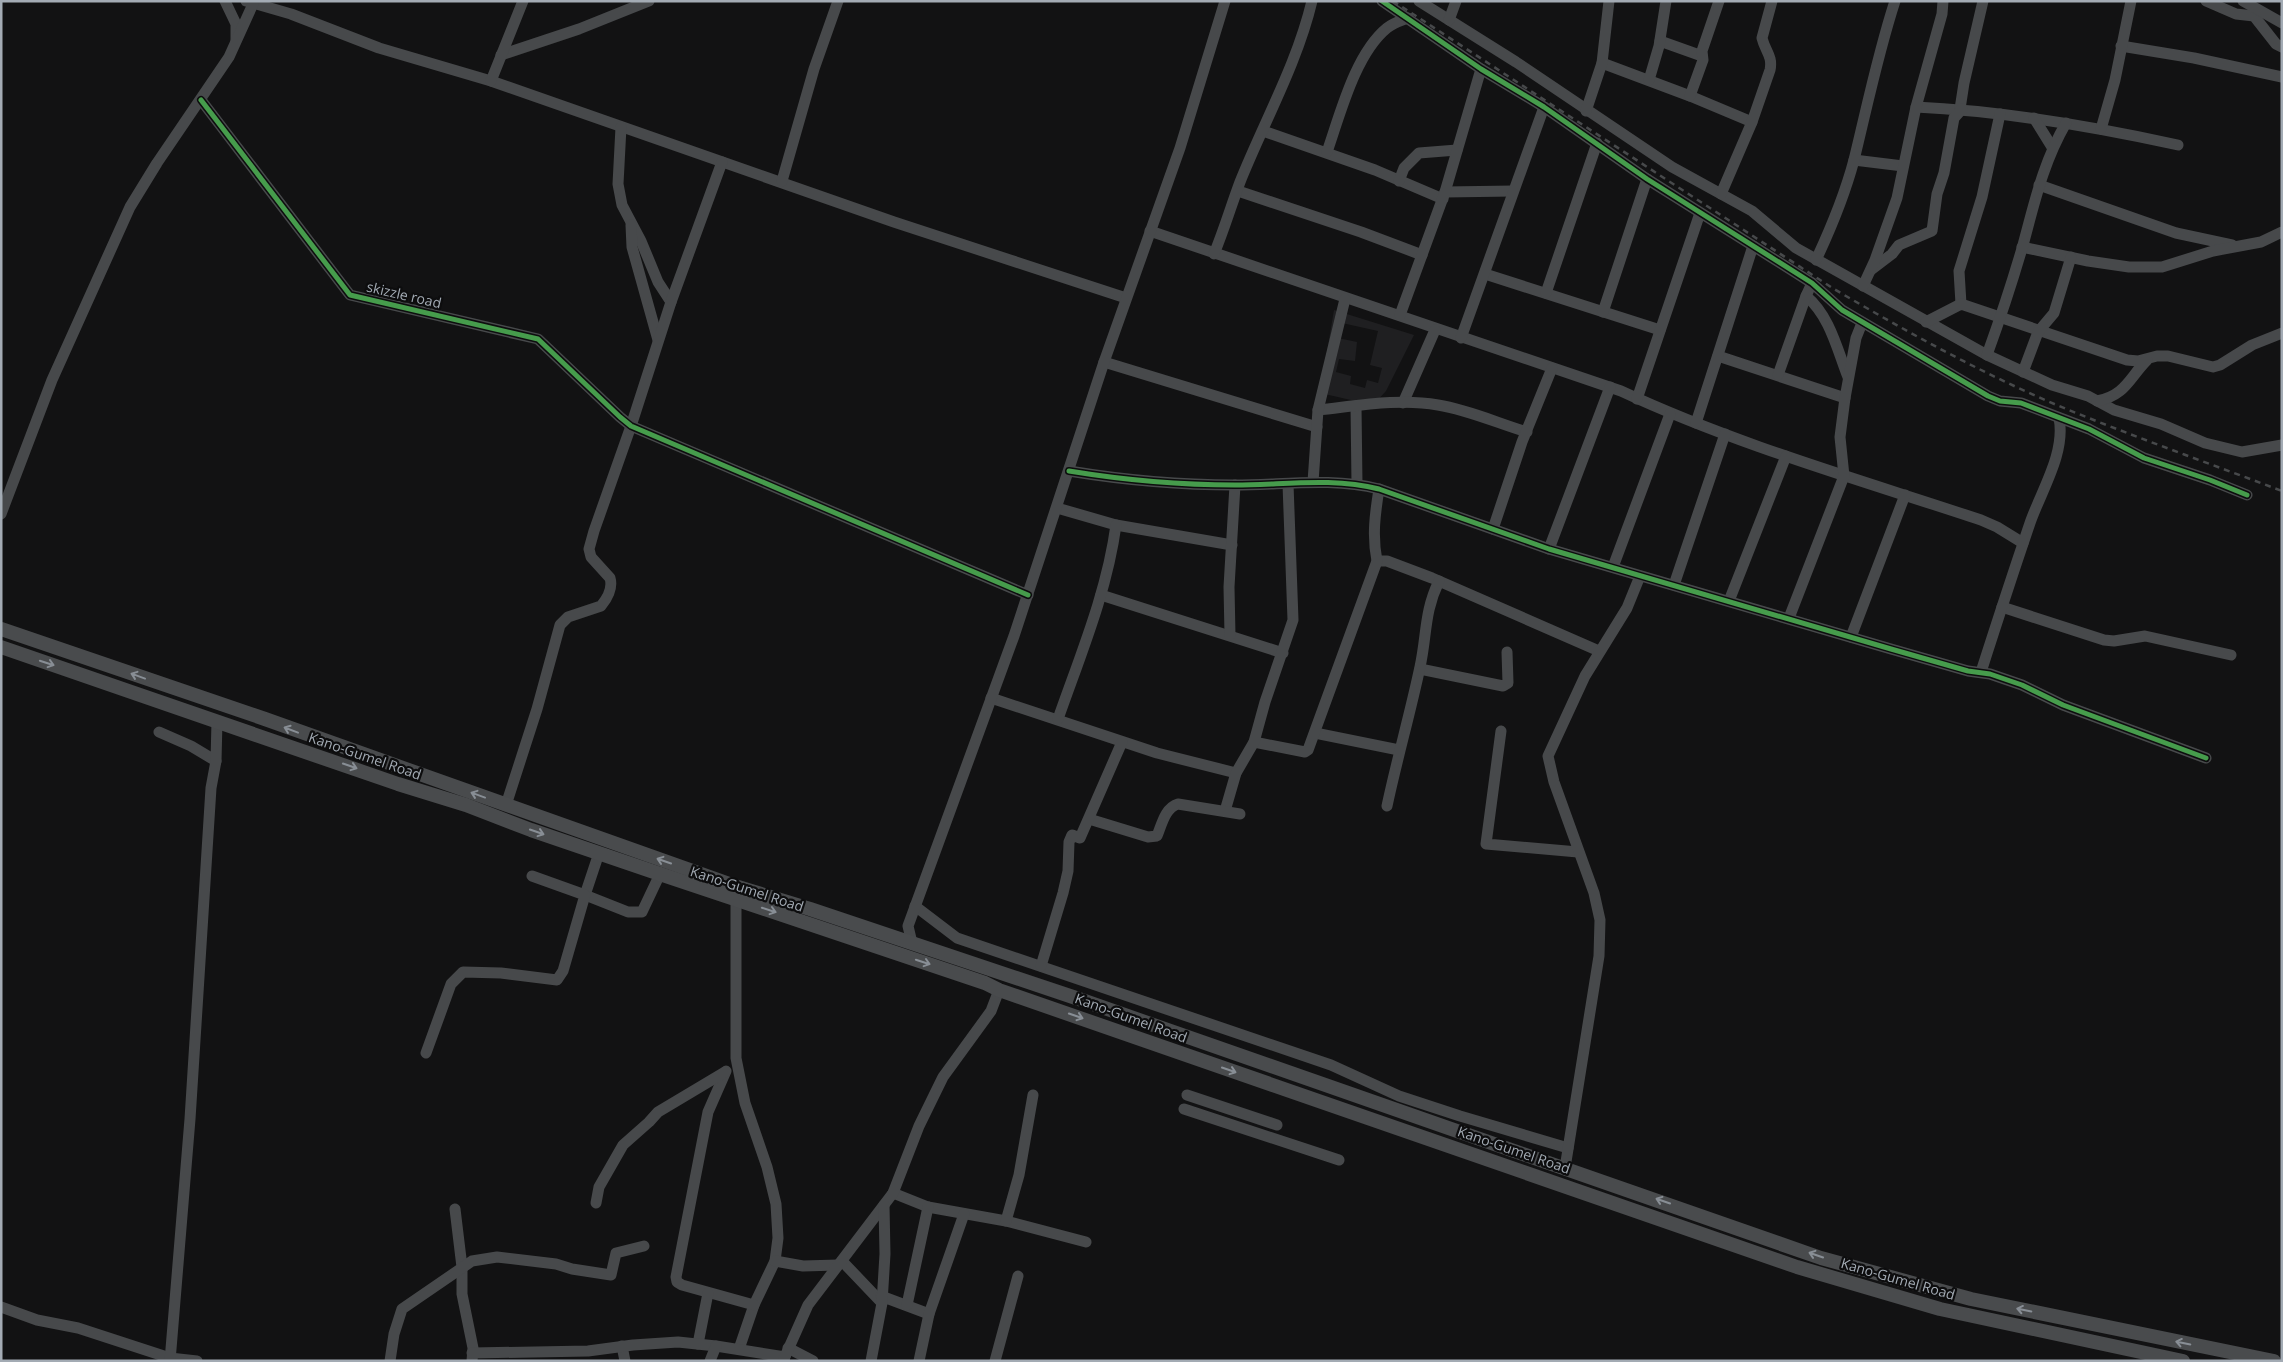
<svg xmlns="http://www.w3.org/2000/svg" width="2283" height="1362" font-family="'Open Sans',sans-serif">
	<rect width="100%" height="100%" fill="#121213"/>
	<path fill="#1f1f21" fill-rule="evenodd" d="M 1334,310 L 1414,335 L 1386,391 L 1373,405 L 1320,393 ZM 1342,323 L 1378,331 L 1370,365 L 1382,368 L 1378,383 L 1367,380 L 1365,388 L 1350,384 L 1351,376 L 1336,372 L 1339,359 L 1355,361 L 1357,342 L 1338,338 Z"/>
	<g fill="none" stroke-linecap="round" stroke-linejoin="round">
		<g stroke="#47494b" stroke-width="11">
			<polyline points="225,1 236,24 236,40"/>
			<polyline points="246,1 291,14 379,48 491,81 894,222 1126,298"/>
			<polyline points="1382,1 1481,69 1544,107 1647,179 1812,283 1842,310 1988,396 2000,401 2021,403 2089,429 2144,458 2210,480 2247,495"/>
			<polyline points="1419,1 1516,62 1672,167 1752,211 1796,248 1987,355 2052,385 2088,396 2114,410 2161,424 2205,443 2242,452 2282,445"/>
			<polyline points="2206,1 2236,14 2254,16 2276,44 2282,47"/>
			<polyline points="2243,1 2282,23"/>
			<polyline points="1449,20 1456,1"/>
			<polyline points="1660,41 1702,56"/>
			<polyline points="2121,46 2194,58 2282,77"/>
			<polyline points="501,55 579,29 649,1"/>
			<polyline points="1602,63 1690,96 1752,122"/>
			<polyline points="1649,80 1659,46 1666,1"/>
			<polyline points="491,81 523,1"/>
			<polyline points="1690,96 1703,60 1702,51 1719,1"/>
			<polyline points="201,100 350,295 538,339 620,417 631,426 1028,595"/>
			<path d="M 1916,107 C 2005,111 2091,126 2178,145"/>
			<polyline points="1960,109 1964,83 1983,1"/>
			<polyline points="1586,111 1602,63 1609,1"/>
			<polyline points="2034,118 2052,147"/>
			<polyline points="621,127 618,184 622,205 641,241 658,282 671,302"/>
			<polyline points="2101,129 2115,80 2131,1"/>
			<polyline points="1263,131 1375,170 1443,199"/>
			<path d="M 1327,152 C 1340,115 1355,54 1387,28 C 1393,23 1400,21 1408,18"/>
			<polyline points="1854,160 1903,166"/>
			<polyline points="782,181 814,69 838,1"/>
			<polyline points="1399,181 1404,168 1419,153 1457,150"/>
			<polyline points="2039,185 2176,233 2232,245"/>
			<polyline points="1238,191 1361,232 1422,255"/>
			<polyline points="1445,192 1513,191"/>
			<path d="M 1721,194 L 1752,122 L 1770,70 C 1773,56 1765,51 1762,38 L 1772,1"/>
			<polyline points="631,225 632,247 658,340"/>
			<path d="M 1150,231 L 1621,391 C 1737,445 1861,480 1981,520 L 1997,527 L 2023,543"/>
			<polyline points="2022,247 2088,261 2129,267 2162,267 2213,251 2261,242 2282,232"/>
			<path d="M 1214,254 C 1224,230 1231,206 1240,182 C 1264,122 1297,64 1312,1"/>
			<path d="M 1816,260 C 1831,228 1845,194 1854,160 C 1867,107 1878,53 1895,1"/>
			<polyline points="1871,270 1892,254 1899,245 1932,231 1937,194 1944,173 1954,118 1962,109"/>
			<polyline points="1485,274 1660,330"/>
			<polyline points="1863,286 1875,260 1897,198 1916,107 1942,14 1943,1"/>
			<polyline points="1546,293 1597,143"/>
			<path d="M 1806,296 C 1830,316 1837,349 1848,377"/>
			<polyline points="1961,304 1959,271 1982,197 2000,114"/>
			<polyline points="1603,312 1647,179"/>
			<polyline points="1400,315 1445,192 1481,69"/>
			<polyline points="1926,322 1961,304 2127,360 2138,361 2157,356 2168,356 2213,367 2220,365 2252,345 2282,333"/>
			<polyline points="1461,338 1544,107"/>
			<path d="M 1987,355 C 2000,319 2012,283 2023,245 C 2035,201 2043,163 2066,123"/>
			<polyline points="1718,356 1845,398"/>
			<polyline points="1104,362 1317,427"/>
			<polyline points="2023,372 2038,332 2054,313 2071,257"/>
			<polyline points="1778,375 1806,296 1812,283"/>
			<polyline points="1637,399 1700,213"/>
			<path d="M 2097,401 C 2126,395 2129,378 2147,360"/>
			<polyline points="1403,403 1435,330"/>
			<polyline points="1356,406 1357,484"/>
			<path d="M 1318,410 C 1357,406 1399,398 1438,405 C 1469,410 1497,423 1527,432"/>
			<polyline points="1696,423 1753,246"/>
			<path d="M 1069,471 C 1124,480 1179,485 1235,485 C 1283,485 1332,477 1379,489 L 1549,549 L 1891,649 L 1968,671 L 1990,674 L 2022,685 L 2063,705 L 2206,758"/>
			<polyline points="1313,482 1318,410 1345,299"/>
			<polyline points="1057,508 1116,525 1232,545"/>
			<polyline points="1,514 52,380 130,207 157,163 229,57 253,4"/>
			<polyline points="1493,529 1522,442 1552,368"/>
			<polyline points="1549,549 1610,387"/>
			<polyline points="1377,561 1387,561 1432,578 1599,651"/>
			<polyline points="1613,567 1670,414"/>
			<polyline points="1674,585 1725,434"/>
			<polyline points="1101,595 1283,653"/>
			<polyline points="1729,601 1786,456"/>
			<polyline points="2002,607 2104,640 2114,641 2145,636 2231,655"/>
			<polyline points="1789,618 1844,476 1840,437 1845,398 1856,338 1862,323"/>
			<polyline points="1230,635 1229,587 1235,485"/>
			<polyline points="1851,637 1905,495"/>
			<polyline points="1420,669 1503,686 1508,683 1507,652"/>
			<path d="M 1981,672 C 1997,622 2013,573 2030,523 C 2041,491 2066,453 2059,418"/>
			<polyline points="991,698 1157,753 1236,773"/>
			<path d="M 1058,719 C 1080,656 1107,592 1116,525"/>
			<polyline points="1501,731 1486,844 1578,852"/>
			<polyline points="159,732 191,746 216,761"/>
			<polyline points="1315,733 1399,750"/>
			<path d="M 1254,742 L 1305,752 L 1308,750 L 1377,561 C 1372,536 1375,514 1379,489"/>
			<path d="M 506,805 L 537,709 L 560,625 L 568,617 L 601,606 C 607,599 613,588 610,578 L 591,557 L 589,549 L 594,531 L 631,426 L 671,302 L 722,162"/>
			<path d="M 1387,806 C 1397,759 1410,714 1420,667 C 1427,635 1424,612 1439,581"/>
			<polyline points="1225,811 1236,773 1254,742 1265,702 1293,620 1288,484"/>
			<path d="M 1089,819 L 1148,837 L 1157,836 C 1162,824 1165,808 1178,804 L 1240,814"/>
			<polyline points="599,853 585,895 628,912 642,912 660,874"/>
			<polyline points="736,899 736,1058 745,1103 767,1167 776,1204 778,1238 775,1261 754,1305 739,1349"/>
			<polyline points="915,906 957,938 1331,1065 1399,1096 1460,1116 1568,1148"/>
			<polyline points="912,943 908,926 1014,636 1104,362 1180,148 1225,1"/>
			<polyline points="1041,966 1063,893 1068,871 1069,842 1072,835 1080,838 1122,742"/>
			<polyline points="426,1053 451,984 463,972 501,973 557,980 563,971 585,895 532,876"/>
			<polyline points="726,1071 708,1112 676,1277 677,1282 682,1285 754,1305"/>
			<polyline points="1187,1095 1277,1125"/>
			<polyline points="1184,1109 1339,1160"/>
			<polyline points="1565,1168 1599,956 1600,920 1594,893 1554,782 1548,756 1585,676 1627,608 1640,576"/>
			<polyline points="893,1193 928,1207 1006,1221 1086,1242"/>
			<polyline points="596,1203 599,1187 623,1145 649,1122 658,1112 725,1072"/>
			<polyline points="455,1209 462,1267 462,1294 473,1348 472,1361"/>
			<polyline points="1006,1221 1019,1175 1033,1095"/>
			<polyline points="775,1261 803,1266 838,1265"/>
			<polyline points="842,1261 882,1303"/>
			<polyline points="881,1296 929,1314"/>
			<polyline points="907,1305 928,1207"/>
			<polyline points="1,1307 37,1320 78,1328 170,1358 197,1361"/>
			<polyline points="698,1344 708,1293"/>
			<polyline points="622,1346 625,1361"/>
			<polyline points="788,1348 813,1361"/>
			<polyline points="472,1353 588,1351 633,1345 678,1342 716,1346 785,1357"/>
			<polyline points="170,1361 190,1119 211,788 216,761 217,721"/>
			<polyline points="390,1361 394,1334 402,1309 472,1261 497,1257 556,1264 572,1269 611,1275 616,1253 644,1246"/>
			<polyline points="710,1361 716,1346"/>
			<polyline points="783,1361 808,1305 893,1193 919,1126 943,1077 991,1011 999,990"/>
			<polyline points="871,1361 882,1303 885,1254 884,1205"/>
			<polyline points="919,1361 929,1314 964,1214"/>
			<polyline points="995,1361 1018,1276"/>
		</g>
		<g stroke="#494b4d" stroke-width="14">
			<polyline points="1,629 265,719 738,887 810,909 1076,998 1821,1258 1971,1299 2274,1361"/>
			<polyline points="1,647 398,784 466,805 531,830 660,874 985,983 999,990 1797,1267 1940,1309 2183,1361"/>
		</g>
		<path stroke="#47494b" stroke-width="2.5" stroke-dasharray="6 5" stroke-linecap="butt" d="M 1393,1 L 1834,289 C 1907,332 1981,373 2059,406 C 2132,436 2208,463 2282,491"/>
		<defs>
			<g id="cycleway">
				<polyline points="1382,1 1481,69 1544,107 1647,179 1812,283 1842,310 1988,396 2000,401 2021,403 2089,429 2144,458 2210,480 2247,495"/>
				<polyline points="201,100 350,295 538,339 620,417 631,426 1028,595"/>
				<path d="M 1069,471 C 1124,480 1179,485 1235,485 C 1283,485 1332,477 1379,489 L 1549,549 L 1891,649 L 1968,671 L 1990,674 L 2022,685 L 2063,705 L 2206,758"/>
			</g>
		</defs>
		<use href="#cycleway" stroke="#0d0d0e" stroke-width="8"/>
		<use href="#cycleway" stroke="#469c4c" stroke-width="5"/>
	</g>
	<defs><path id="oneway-shaft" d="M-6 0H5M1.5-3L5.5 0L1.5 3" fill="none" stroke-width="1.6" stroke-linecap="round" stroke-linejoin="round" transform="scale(1.25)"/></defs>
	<g stroke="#888e95">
		<use href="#oneway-shaft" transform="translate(47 663) rotate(18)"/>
		<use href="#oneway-shaft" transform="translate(138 676) rotate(-160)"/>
		<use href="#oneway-shaft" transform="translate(291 730) rotate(-159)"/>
		<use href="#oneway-shaft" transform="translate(350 766) rotate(19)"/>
		<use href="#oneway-shaft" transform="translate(478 795) rotate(-160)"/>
		<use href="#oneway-shaft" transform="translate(537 832) rotate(19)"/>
		<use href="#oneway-shaft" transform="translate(664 861) rotate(-161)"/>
		<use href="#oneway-shaft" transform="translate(769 910) rotate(18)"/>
		<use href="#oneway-shaft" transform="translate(923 962) rotate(18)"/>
		<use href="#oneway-shaft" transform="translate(1076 1016) rotate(19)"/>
		<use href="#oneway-shaft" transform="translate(1229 1070) rotate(19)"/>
		<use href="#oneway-shaft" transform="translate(1663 1201) rotate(-161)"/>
		<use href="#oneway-shaft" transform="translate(1816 1255) rotate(-161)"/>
		<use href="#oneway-shaft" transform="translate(2024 1310) rotate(-168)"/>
		<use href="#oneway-shaft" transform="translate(2183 1343) rotate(-169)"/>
	</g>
	<g text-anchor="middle" stroke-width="4.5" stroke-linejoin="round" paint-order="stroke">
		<g font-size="14" fill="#a3abb4" stroke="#0d0d0e">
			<text transform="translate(404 295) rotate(13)" y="5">skizzle road</text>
			<text transform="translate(365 756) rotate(19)" y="5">Kano-Gumel Road</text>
			<text transform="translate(747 889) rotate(18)" y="5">Kano-Gumel Road</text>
			<text transform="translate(1131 1018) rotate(20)" y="5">Kano-Gumel Road</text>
			<text transform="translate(1514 1150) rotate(19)" y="5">Kano-Gumel Road</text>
			<text transform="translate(1898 1279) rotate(16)" y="5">Kano-Gumel Road</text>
		</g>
	</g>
	<rect width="2283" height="1362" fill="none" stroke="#a3abb4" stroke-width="5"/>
</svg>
